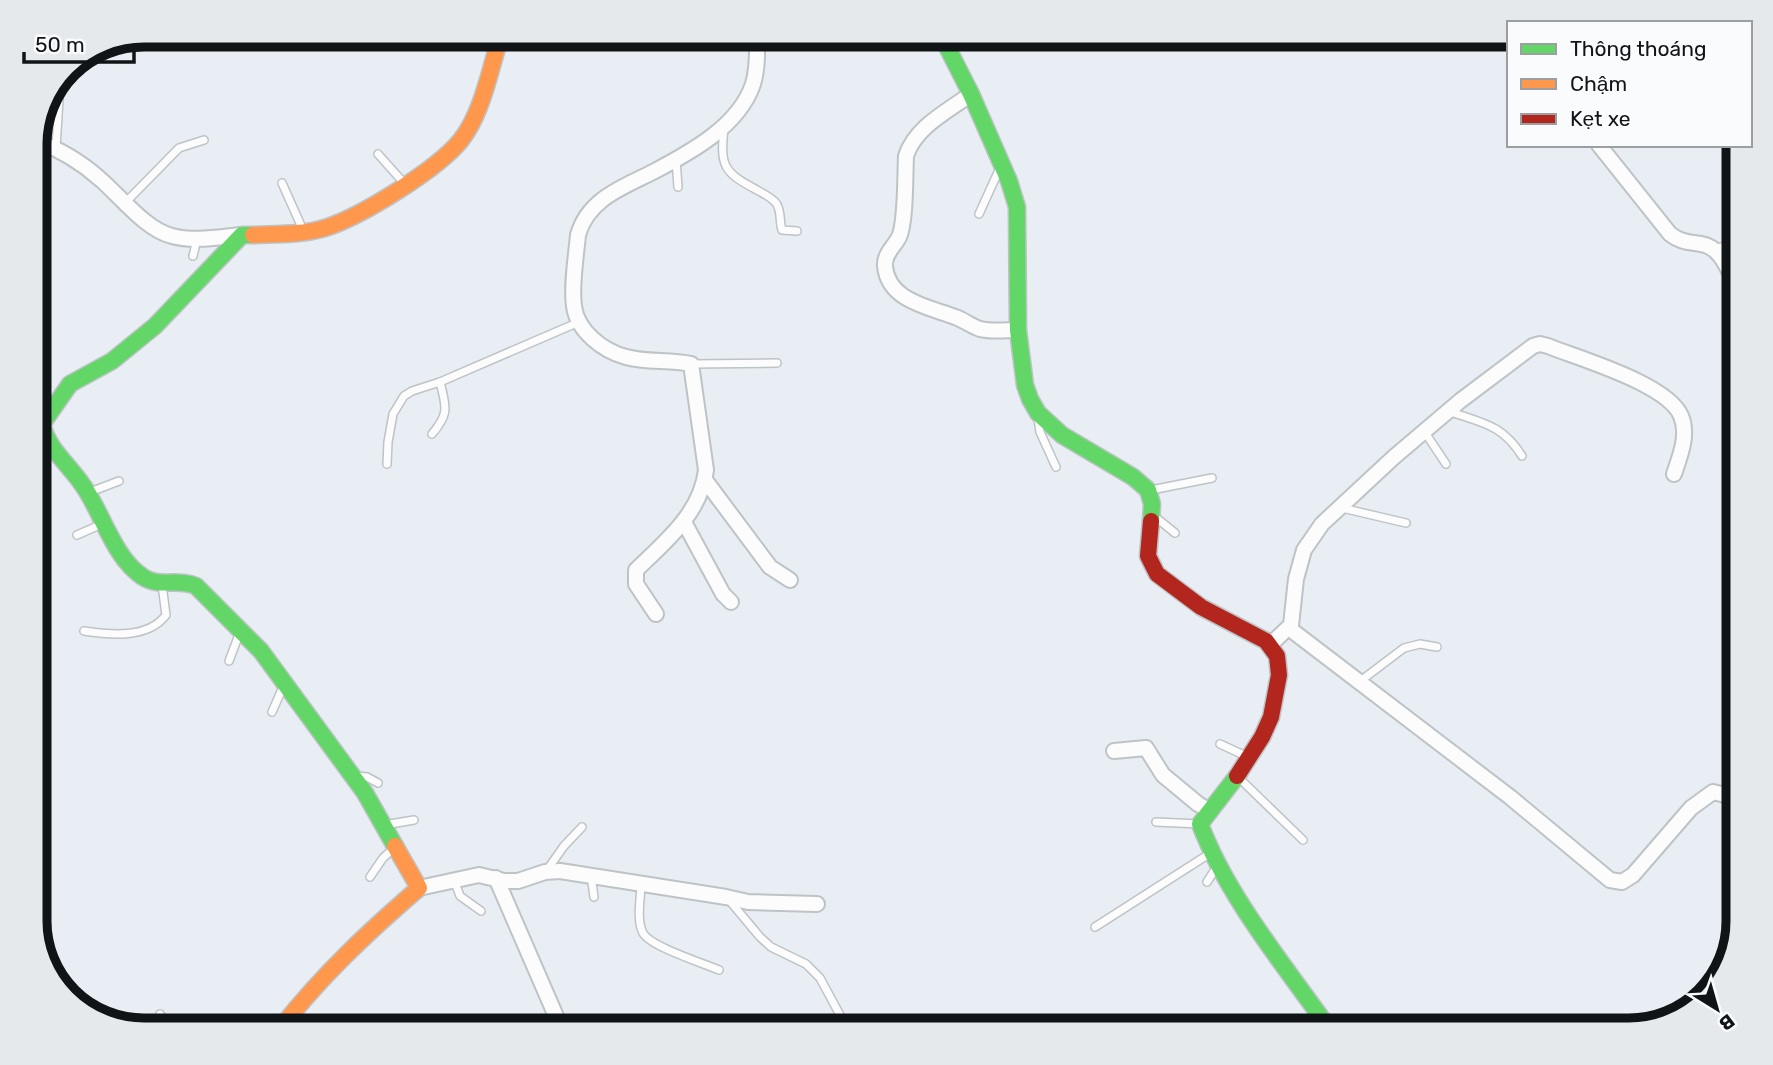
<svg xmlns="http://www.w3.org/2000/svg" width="1773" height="1065" font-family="Rubik,sans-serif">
	<rect width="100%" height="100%" fill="#e8eef3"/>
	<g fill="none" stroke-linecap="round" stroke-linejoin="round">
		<defs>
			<g id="lane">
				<polyline points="66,71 76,65"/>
				<path d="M 724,128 C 720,166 723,172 757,190 C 764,194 771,197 776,203 C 782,211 779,222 782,230 L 797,231"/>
				<polyline points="56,148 60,83"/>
				<polyline points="378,154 403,182"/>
				<polyline points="676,160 678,187"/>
				<polyline points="282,183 303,230"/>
				<polyline points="126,202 179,148 204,140"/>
				<polyline points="979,214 999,170"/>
				<polyline points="1713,249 1738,243"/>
				<polyline points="193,256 197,239"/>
				<polyline points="692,364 777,363"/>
				<path d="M 1448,411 C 1482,423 1502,424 1522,456"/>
				<polyline points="1038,419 1040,432 1056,467"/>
				<polyline points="1424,431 1446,464"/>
				<path d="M 432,434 C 450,413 446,407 440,382"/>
				<polyline points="387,464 388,442 393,414 404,396 412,391 440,382 579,322"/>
				<polyline points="1151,490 1212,478"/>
				<polyline points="90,492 119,481"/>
				<polyline points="1342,508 1406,523"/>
				<polyline points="1154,516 1175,533"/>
				<polyline points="77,535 102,524"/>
				<path d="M 84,631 C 110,635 148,639 166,615 L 162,585"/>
				<polyline points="229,661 240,632"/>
				<polyline points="1359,682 1404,648 1420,644 1437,647"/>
				<polyline points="272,712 283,687"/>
				<polyline points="1220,744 1248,757"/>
				<polyline points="356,776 367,777 378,783"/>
				<polyline points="1238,777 1303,840"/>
				<polyline points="1156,822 1200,824"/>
				<polyline points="384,825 414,820"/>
				<polyline points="547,870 564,846 582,827"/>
				<polyline points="591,875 594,897"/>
				<polyline points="370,877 383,858 394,848"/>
				<polyline points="454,880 460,896 481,911"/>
				<polyline points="1207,882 1216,868"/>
				<path d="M 641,883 C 641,897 636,920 643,933 C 651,947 703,963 719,970"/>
				<polyline points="729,900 760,937 771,947 806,964 820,978 848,1030"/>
				<polyline points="1095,927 1209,854"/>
				<polyline points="160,1014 170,1030"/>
			</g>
			<g id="street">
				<path d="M 971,94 C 948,111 915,127 906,156 C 905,174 906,223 899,237 C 894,247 884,254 885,266 C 888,301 929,307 955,317 C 964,320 971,326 980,329 C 991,332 1006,330 1018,330"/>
				<path d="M 35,140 C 59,149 81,162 100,179 C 120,196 146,230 172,236 C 194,242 219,237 242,235"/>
				<path d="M 1599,145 L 1670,234 C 1680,242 1689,242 1701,244 C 1722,247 1729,273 1738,289"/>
				<polyline points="705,480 770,567 790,580"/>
				<polyline points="684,522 723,594 731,602"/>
				<path d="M 656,614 L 636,584 L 636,570 C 665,542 701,513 706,470 L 691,364 C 670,359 647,363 626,357 C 603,351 577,331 574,306 C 571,286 576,257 578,235 C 588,199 623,187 653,172 C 691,152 739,126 753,84 C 758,68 757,51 757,35"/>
				<polyline points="1290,629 1510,797 1610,880 1622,882 1633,875 1691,808 1713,792 1725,795 1738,805"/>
				<path d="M 1270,645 L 1291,625 L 1296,579 L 1304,550 L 1322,524 L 1394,457 L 1460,401 L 1533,346 L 1540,344 L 1548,346 C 1580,359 1668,384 1681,416 C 1689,435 1680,456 1674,474"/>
				<polyline points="1114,751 1146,748 1163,775 1198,804 1210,811"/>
				<polyline points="496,878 562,1030"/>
				<polyline points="419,888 479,875 504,881 518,881 545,872 560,871 726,897 748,902 817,904"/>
			</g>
			<g id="fast">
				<polyline points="941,35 971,94 1009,181 1017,207 1018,330 1025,385 1030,399 1038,413 1062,435 1133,477 1148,490 1152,504 1151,521"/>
				<path d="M 253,235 L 242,235 L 155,326 L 112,361 L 70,384 L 42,424 C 48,450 70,465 84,487 C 103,515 114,558 143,577 C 159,588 179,578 196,586 L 261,651 L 365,793 L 395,846"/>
				<path d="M 1237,776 L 1200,824 C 1228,898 1285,966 1330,1030"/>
			</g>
			<g id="slow">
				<path d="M 253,235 C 278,234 304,235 328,227 C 363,215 438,169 461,140 C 483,112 490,68 501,35"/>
				<path d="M 279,1030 C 320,977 368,932 419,888 L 395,846"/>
			</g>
			<polyline id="jam" points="1151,521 1148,556 1157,574 1201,607 1266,641 1277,656 1279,675 1271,717 1262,737 1237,776"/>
		</defs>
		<use href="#lane" stroke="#bec3c6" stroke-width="10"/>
		<use href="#street" stroke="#bec3c6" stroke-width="18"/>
		<use href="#fast" stroke="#bec3c6" stroke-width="19"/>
		<use href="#slow" stroke="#bec3c6" stroke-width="19"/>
		<use href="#jam" stroke="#bec3c6" stroke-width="19"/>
		<polyline stroke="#ced0d1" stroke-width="2.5" stroke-dasharray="3.5 5" stroke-linecap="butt" points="1189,35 1196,50"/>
		<use href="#lane" stroke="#fcfcfd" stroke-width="7"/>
		<use href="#street" stroke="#fcfcfd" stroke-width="14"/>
		<use href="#fast" stroke="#63d668" stroke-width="16"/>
		<use href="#slow" stroke="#ff974d" stroke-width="16"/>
		<use href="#jam" stroke="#b3261e" stroke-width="16"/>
	</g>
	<path d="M0 0H1773V1065H0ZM144 47H1629A97 97 0 0 1 1726 144V921A97 97 0 0 1 1629 1018H144A97 97 0 0 1 47 921V144A97 97 0 0 1 144 47Z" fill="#e6e9eb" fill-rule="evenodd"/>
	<path fill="none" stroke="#101417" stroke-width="9" d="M144 47H1629A97 97 0 0 1 1726 144V921A97 97 0 0 1 1629 1018H144A97 97 0 0 1 47 921V144A97 97 0 0 1 144 47Z"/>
	<rect x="1507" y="21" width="245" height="126" fill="#f9fbfd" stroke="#9c9fa1" stroke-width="2"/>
	<rect x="1521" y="44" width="35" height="10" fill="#63d668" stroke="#9c9fa1" stroke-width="2"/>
	<text x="1570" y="56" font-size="21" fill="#101417">Thông thoáng</text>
	<rect x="1521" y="79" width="35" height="10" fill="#ff974d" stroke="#9c9fa1" stroke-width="2"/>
	<text x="1570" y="91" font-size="21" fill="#101417">Chậm</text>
	<rect x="1521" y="114" width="35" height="10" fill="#b3261e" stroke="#9c9fa1" stroke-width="2"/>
	<text x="1570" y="126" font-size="21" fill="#101417">Kẹt xe</text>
	<g transform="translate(1717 1009) rotate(143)" stroke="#f9fbfd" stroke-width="5" paint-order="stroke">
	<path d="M0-5L12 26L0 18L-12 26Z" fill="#101417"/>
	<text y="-10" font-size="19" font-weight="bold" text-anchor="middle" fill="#101417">B</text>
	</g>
	<path d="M24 52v10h110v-10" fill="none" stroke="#101417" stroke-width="3.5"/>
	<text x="35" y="52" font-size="21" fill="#101417" stroke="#f9fbfd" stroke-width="5" paint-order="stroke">50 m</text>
</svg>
